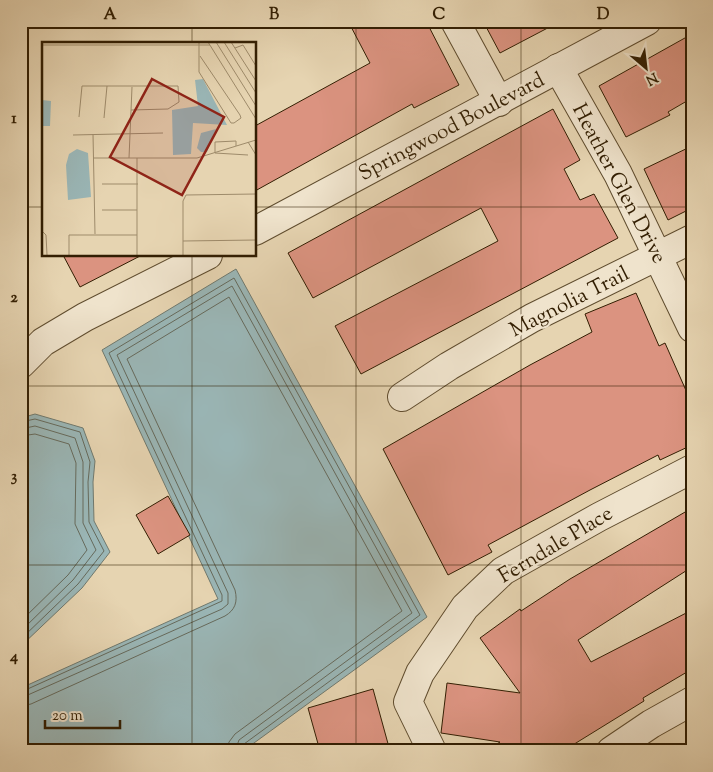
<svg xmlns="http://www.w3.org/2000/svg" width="713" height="772" font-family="'Sorts Mill Goudy',serif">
	<rect width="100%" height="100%" fill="#e6d4b1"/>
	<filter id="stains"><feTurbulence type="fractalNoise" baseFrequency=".004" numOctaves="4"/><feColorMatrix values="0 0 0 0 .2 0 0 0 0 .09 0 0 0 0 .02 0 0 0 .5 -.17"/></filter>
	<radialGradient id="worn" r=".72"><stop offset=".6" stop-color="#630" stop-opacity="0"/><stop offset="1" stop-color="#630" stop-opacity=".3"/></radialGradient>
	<g fill="#9ab6b6" stroke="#70796e">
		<polygon points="236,269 427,617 243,751 21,751 21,688 218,599 102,350"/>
		<polygon points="35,414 83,428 95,461 93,482 94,521 110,552 82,588 21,646 21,418"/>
	</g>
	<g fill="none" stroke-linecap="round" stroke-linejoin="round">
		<g stroke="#666a5c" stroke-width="1">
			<polyline points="21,422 35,419 80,432 90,462 88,482 89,522 104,551 78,584 21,639"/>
			<polyline points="21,429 35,426 75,438 83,462 83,523 96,550 73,580 21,631"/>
			<polyline points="21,436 35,434 69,444 76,463 75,524 87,550 68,575 21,621"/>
			<polyline points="21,692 222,601 222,595 109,353 234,278 420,615 244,744 241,751"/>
			<polyline points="21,698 222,609 228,604 228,593 117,355 232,286 412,613 239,740 235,751"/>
			<path d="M 21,706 L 31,704 L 225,616 C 235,610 238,602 235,590 L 127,359 L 229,297 L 402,611 L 235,734 L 229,742 L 227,751"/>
		</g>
	</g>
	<g fill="#db9380" stroke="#321e02">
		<polygon points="348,21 426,21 459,85 414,108 412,104 255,191 255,126 370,63"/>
		<polygon points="483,21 561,21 500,53"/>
		<polygon points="692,34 692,98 668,112 670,115 626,137 599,86"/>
		<polygon points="553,109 580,160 564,169 580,200 594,194 618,238 361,374 335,326 498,241 481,208 313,298 288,253"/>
		<polygon points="692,146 692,208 668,220 644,169"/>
		<polygon points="63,255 142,255 80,287"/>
		<polygon points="636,293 659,346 665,343 692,404 692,445 660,460 658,455 590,490 488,545 492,552 448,575 383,449 530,365 592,332 585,314"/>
		<polygon points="168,496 190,535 158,554 136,515"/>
		<polygon points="692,508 692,567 578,640 591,662 692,610 692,669 643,698 644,701 563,751 486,751 500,742 441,733 447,683 520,693 480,638 520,609 521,611 570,579"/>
		<polygon points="373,689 390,751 320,751 308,708"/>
	</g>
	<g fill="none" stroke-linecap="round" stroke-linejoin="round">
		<defs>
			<g id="street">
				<polyline points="455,21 499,102"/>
				<polyline points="558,68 618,174 692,328"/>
				<polyline points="255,231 647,21"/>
				<polyline points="21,364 43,342 85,317 208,255"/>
				<polyline points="402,397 449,366 532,318 692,239"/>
				<polyline points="432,751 408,702 420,673 465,607 503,571 599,517 692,469"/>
				<polyline points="611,751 651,724 692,701"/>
			</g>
		</defs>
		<use href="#street" stroke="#5f4c2e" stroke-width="30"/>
		<use href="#street" stroke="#efe3cc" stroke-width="28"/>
	</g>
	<path fill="none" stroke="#321e02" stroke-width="1" stroke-opacity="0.55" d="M 192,21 L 192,44M 356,21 L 356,751M 521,21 L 521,751M 21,207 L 44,207M 255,207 L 692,207M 192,255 L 192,751M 21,386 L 692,386M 21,565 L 692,565"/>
	<g text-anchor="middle" stroke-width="4.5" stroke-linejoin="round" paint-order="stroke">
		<g font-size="21" fill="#321e02" stroke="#efe3cc">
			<text transform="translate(451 126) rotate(-28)" y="7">Springwood Boulevard</text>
			<text transform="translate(620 183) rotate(62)" y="7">Heather Glen Drive</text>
			<text transform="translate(569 301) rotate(-27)" y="7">Magnolia Trail</text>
			<text transform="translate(555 544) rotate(-31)" y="7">Ferndale Place</text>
		</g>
	</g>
	<g transform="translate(42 42)">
		<rect width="214" height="214" fill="#e6d4b1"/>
		<path d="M 161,37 L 185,83 L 151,81 L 149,112 L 131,113 L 130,68 L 156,64 L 153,38 ZM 0,58 L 9,59 L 8,84 L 0,84 ZM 174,87 L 165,110 L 159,110 L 155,106 L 159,91 ZM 35,107 L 46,111 L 49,155 L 26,158 L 24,123 L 27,112 Z" fill="#9ab6b6"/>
		<path fill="none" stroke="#9e8b6b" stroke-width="1" d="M 166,0 L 214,77M 174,0 L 214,64M 182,0 L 214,51M 189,0 L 214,39M 157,1 L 157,30 L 189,81 L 192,81 L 199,76 L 198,73 L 158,14M 0,3 L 168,3M 193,6 L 201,3 L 214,24M 37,75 L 40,44 L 136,44 L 137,60 L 126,67 L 89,68M 62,76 L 65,44M 51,92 L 53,192M 31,93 L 121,91M 206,100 L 214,113M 194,104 L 194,99 L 173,100 L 173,111 L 206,113M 52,116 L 155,116 L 214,98M 87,116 L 90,45M 60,142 L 96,142M 60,168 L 95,168M 0,189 L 4,193 L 5,213M 141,199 L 214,198M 27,213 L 27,193 L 95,193M 95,213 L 95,116M 141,213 L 141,159 L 144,153 L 214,152"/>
		<path fill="#8f2418" fill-opacity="0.15" stroke="#8f2418" stroke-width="2.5" d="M 110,37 L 182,75 L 140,153 L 68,115 Z"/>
		<rect width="214" height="214" fill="none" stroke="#321e02" stroke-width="2.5"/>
	</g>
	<rect width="713" height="772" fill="none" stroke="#e6d4b1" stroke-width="55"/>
	<g transform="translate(646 68) rotate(152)" stroke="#efe3cc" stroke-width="4" paint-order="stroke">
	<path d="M0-4L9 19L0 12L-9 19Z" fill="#321e02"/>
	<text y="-8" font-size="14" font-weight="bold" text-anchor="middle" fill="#321e02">N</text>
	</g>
	<path d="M45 720v8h75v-8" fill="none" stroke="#321e02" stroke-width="2.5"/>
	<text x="52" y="720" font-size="15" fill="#321e02" stroke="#efe3cc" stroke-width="4" paint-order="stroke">20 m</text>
	<rect x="28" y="28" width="658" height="716" fill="none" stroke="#321e02" stroke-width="2"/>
	<g font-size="16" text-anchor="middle" font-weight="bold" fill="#321e02">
		<text x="110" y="19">A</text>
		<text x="274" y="19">B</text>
		<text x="439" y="19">C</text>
		<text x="603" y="19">D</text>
		<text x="14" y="123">1</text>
		<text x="14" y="302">2</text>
		<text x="14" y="481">3</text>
		<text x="14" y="661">4</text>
	</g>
	<rect width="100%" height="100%" filter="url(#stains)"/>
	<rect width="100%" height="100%" fill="url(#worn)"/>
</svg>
